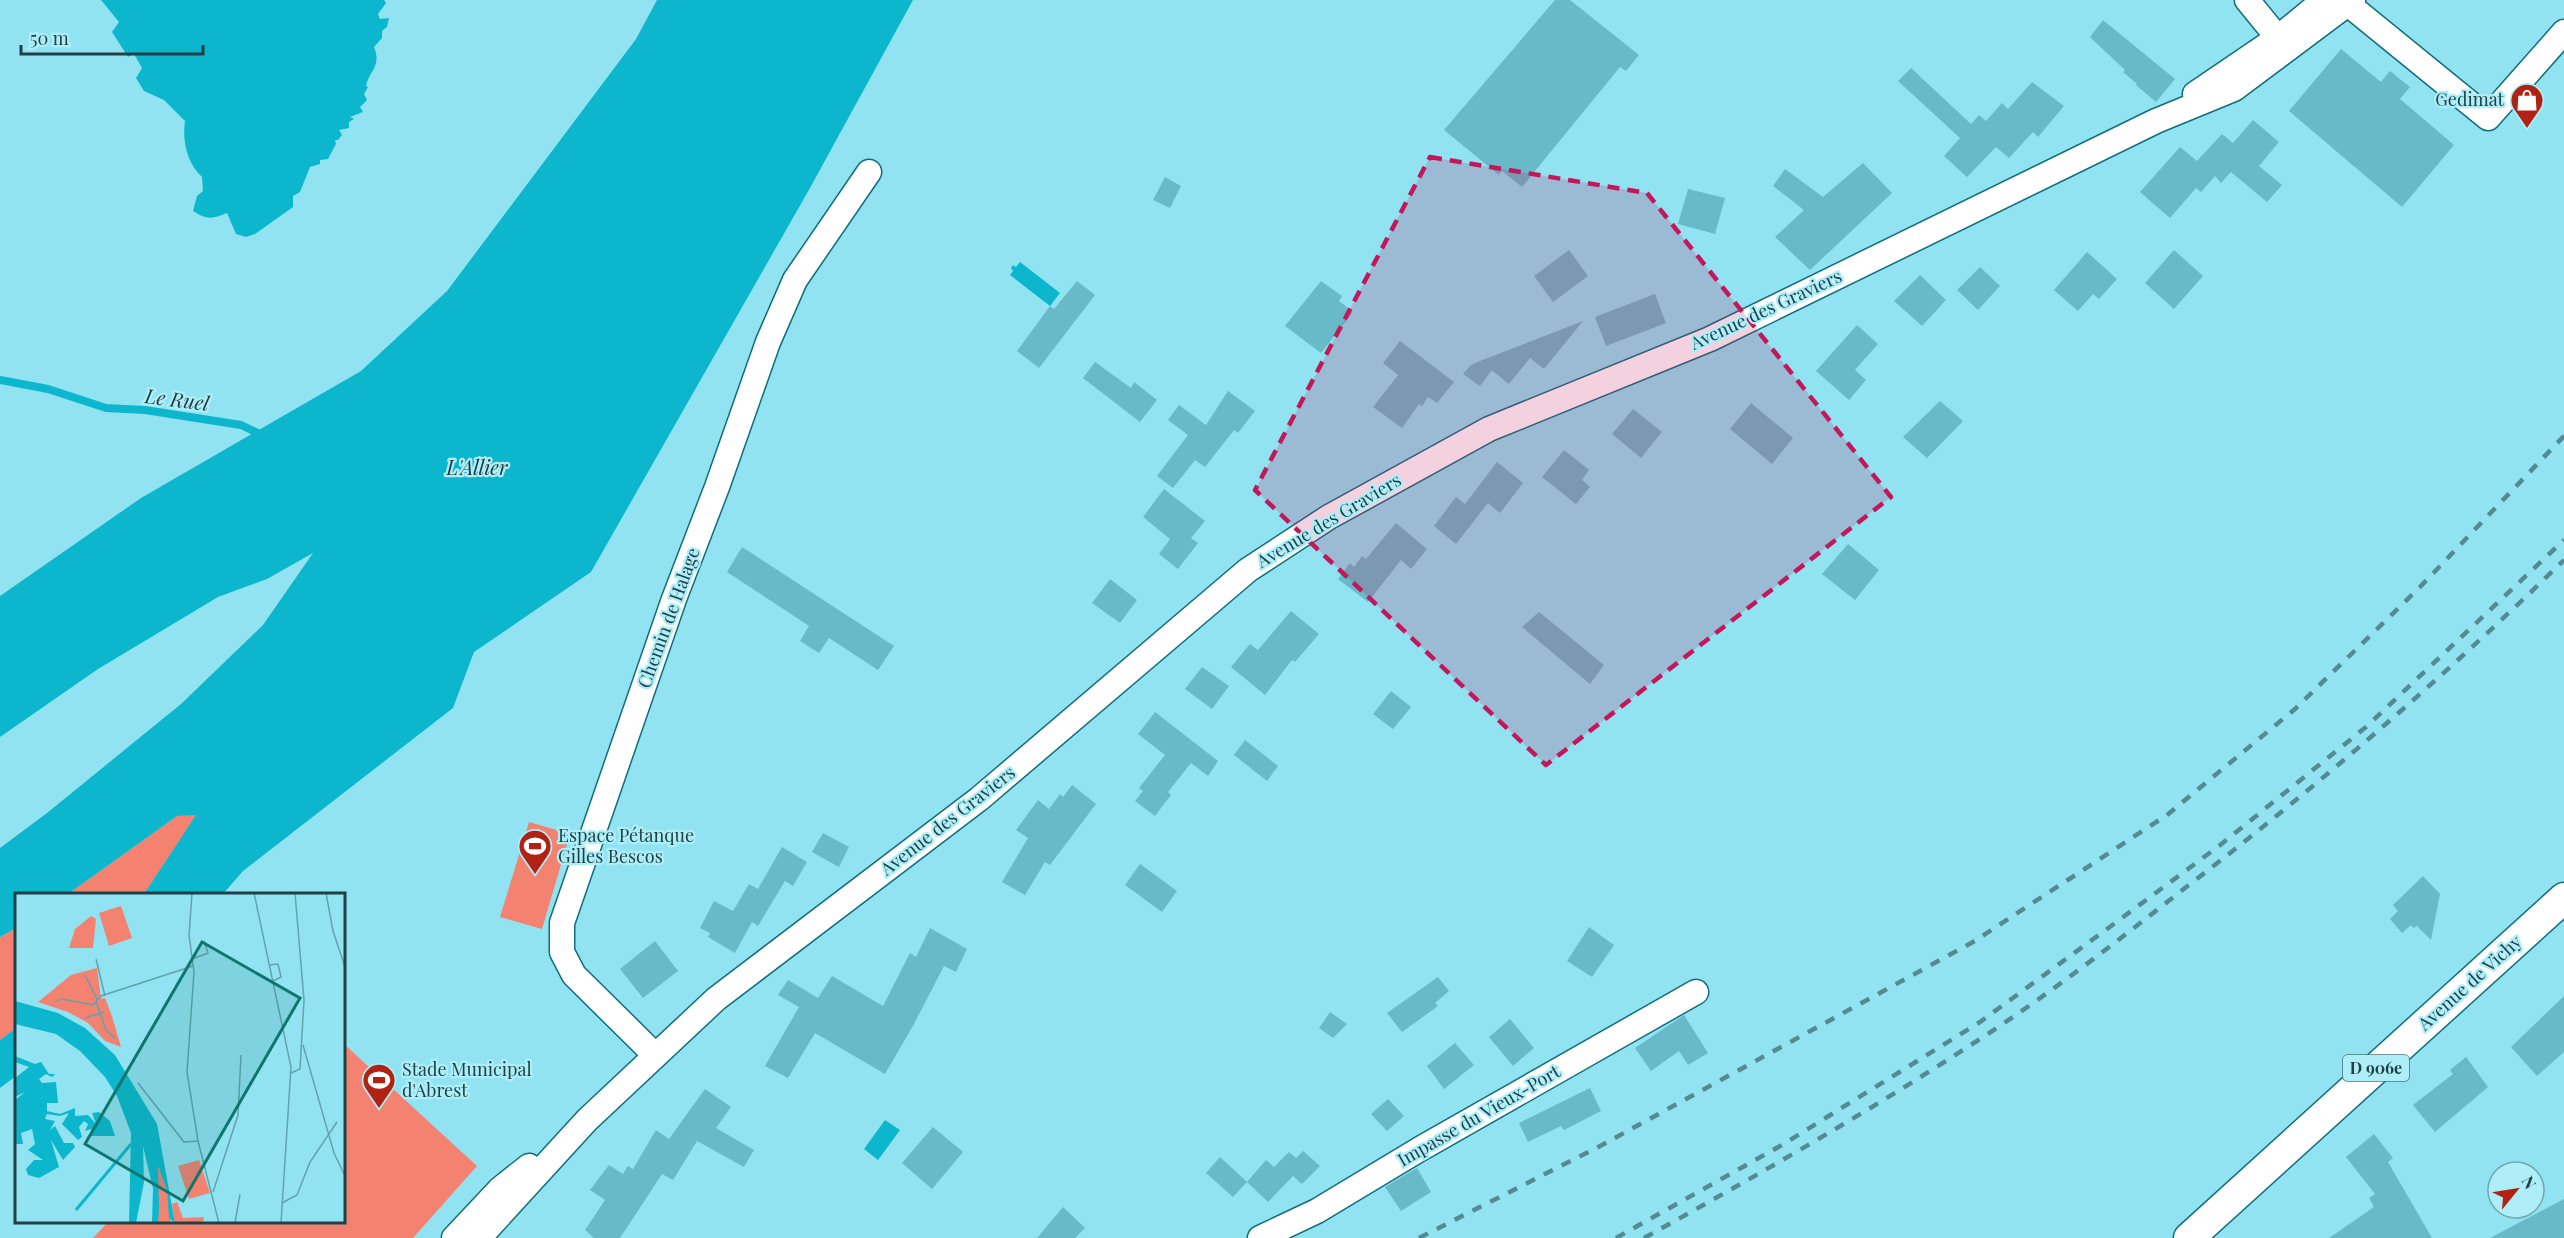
<svg xmlns="http://www.w3.org/2000/svg" width="2564" height="1238" font-family="'Playfair Display',serif">
	<rect width="100%" height="100%" fill="#92e3f2"/>
	<g fill="#f48270">
		<polygon points="197,814 144,894 68,894 177,816"/>
		<polygon points="529,822 570,834 542,929 500,917"/>
		<polygon points="16,928 16,1028 0,1040 0,937"/>
		<polygon points="344,1044 477,1166 413,1238 93,1238 108,1222 344,1222"/>
	</g>
	<g fill="#0cb7cd">
		<path d="M 101,0 L 384,0 L 386,3 L 378,14 L 380,19 L 389,18 L 387,27 L 382,31 L 382,38 L 374,47 C 382,66 369,71 366,86 L 368,87 L 364,94 L 367,100 L 360,107 L 363,112 L 350,117 L 354,119 L 349,122 L 349,128 L 339,130 L 342,135 L 338,140 L 335,140 L 336,144 L 328,159 L 320,160 L 320,164 L 310,167 L 300,192 L 293,196 L 293,207 L 255,234 L 246,237 L 236,234 L 227,213 C 212,219 207,220 193,211 L 197,196 L 203,191 L 202,177 C 187,163 182,141 185,121 L 164,100 L 144,91 L 136,78 L 142,68 L 134,54 L 128,57 L 112,32 L 119,22 Z"/>
		<polygon points="657,0 913,0 810,188 591,572 474,652 453,708 243,871 223,894 144,894 196,815 177,816 68,894 16,894 16,928 0,937 0,848 47,813 181,704 263,625 313,553 267,579 218,597 98,669 0,737 0,596 141,498 361,371 447,291 636,39"/>
		<polygon points="1020,262 1060,293 1050,306 1010,275 1013,271 1011,268 1013,265 1016,267"/>
		<polygon points="16,1028 16,1076 0,1088 0,1040"/>
		<polygon points="885,1120 900,1130 878,1160 864,1149"/>
	</g>
	<g fill="none" stroke-linecap="round" stroke-linejoin="round">
		<polyline stroke="#0cb7cd" stroke-width="8" points="0,380 48,389 106,408 145,410 241,425 264,436"/>
	</g>
	<g fill="#69bac9">
		<polygon points="1555,0 1570,0 1639,55 1626,71 1620,67 1522,187 1502,171 1499,175 1444,130"/>
		<polygon points="2103,20 2175,79 2156,102 2136,85 2137,84 2123,72 2125,70 2090,37"/>
		<polygon points="2341,49 2381,82 2390,71 2410,87 2400,99 2454,145 2402,207 2289,111"/>
		<polygon points="1911,68 1971,124 1979,115 1986,121 2002,103 2008,109 2032,82 2064,106 2038,137 2033,132 2009,158 1996,147 1967,177 1944,156 1960,138 1898,81"/>
		<polygon points="2253,120 2279,142 2259,166 2282,185 2267,202 2231,172 2221,183 2215,176 2201,192 2196,188 2170,218 2140,192 2180,147 2197,161 2222,134 2233,143"/>
		<polygon points="1863,163 1892,193 1810,270 1775,237 1804,210 1773,186 1785,169 1823,197"/>
		<polygon points="1165,177 1181,186 1170,208 1153,200"/>
		<polygon points="1688,189 1725,198 1715,234 1678,224"/>
		<polygon points="1569,250 1588,276 1553,302 1534,276"/>
		<polygon points="2174,250 2203,276 2174,309 2145,283"/>
		<polygon points="2087,252 2117,279 2099,299 2093,294 2078,311 2054,290"/>
		<polygon points="1980,267 2000,286 1978,310 1957,290"/>
		<polygon points="1920,275 1946,300 1922,326 1894,301"/>
		<polygon points="1077,281 1095,295 1039,368 1017,351 1050,306 1054,309"/>
		<polygon points="1321,281 1342,296 1339,301 1353,312 1321,353 1285,326"/>
		<polygon points="1655,294 1666,323 1606,346 1595,317"/>
		<polygon points="1583,321 1544,369 1530,358 1509,384 1480,361"/>
		<polygon points="1857,325 1878,344 1855,370 1866,380 1849,400 1816,371"/>
		<polygon points="1400,341 1454,382 1437,403 1428,397 1422,406 1419,404 1402,428 1373,407 1398,375 1383,363"/>
		<polygon points="1480,361 1492,370 1480,386 1463,374 1471,365"/>
		<polygon points="1095,362 1131,388 1134,382 1157,400 1140,422 1083,378"/>
		<polygon points="1228,391 1255,411 1238,433 1234,430 1205,467 1195,460 1173,488 1157,476 1188,435 1168,420 1179,405 1206,425"/>
		<polygon points="1940,401 1963,421 1927,458 1903,437"/>
		<polygon points="1751,403 1793,438 1772,464 1730,429"/>
		<polygon points="1633,409 1662,432 1641,458 1612,434"/>
		<polygon points="1564,450 1589,470 1582,480 1590,487 1576,504 1542,477"/>
		<polygon points="1497,462 1523,483 1500,513 1488,503 1456,544 1434,526 1456,497 1465,504"/>
		<polygon points="1164,489 1205,521 1191,538 1198,543 1178,569 1159,554 1170,539 1143,517"/>
		<polygon points="1396,523 1427,549 1411,569 1401,560 1368,602 1338,579 1350,563 1354,567 1362,556 1366,559"/>
		<polygon points="1848,544 1879,570 1855,600 1822,574"/>
		<polygon points="742,547 894,646 878,670 829,638 819,653 800,641 809,626 727,572"/>
		<polygon points="1110,579 1137,600 1120,623 1092,603"/>
		<polygon points="1291,611 1319,634 1295,662 1292,660 1265,695 1231,667 1250,644 1258,650"/>
		<polygon points="1539,612 1604,665 1590,684 1522,627"/>
		<polygon points="1202,667 1229,686 1212,709 1185,689"/>
		<polygon points="1391,691 1411,707 1393,729 1373,714"/>
		<polygon points="1155,712 1218,761 1208,776 1191,763 1168,792 1171,795 1155,816 1135,801 1143,791 1139,788 1165,755 1138,734"/>
		<polygon points="1245,740 1278,766 1267,781 1234,755"/>
		<polygon points="1072,785 1096,804 1050,865 1045,862 1025,895 1002,882 1028,838 1016,830 1038,800 1049,809 1060,794 1063,797"/>
		<polygon points="823,833 849,847 839,867 812,852"/>
		<polygon points="782,847 807,862 793,886 785,881 758,926 752,922 735,953 708,937 710,933 700,928 714,901 733,911 749,884 758,889"/>
		<polygon points="1140,864 1177,891 1162,912 1125,885"/>
		<polygon points="2423,876 2440,894 2431,940 2417,926 2413,928 2411,925 2402,933 2390,919 2398,911 2393,905"/>
		<polygon points="1589,927 1614,945 1592,977 1567,961"/>
		<polygon points="930,928 967,949 956,972 944,966 914,1024 885,1074 815,1033 788,1078 765,1066 799,1007 778,995 788,980 818,998 832,976 883,1006 910,953 916,957"/>
		<polygon points="655,941 678,971 643,998 620,969"/>
		<polygon points="1438,977 1449,991 1435,1003 1438,1006 1402,1032 1387,1013"/>
		<polygon points="2564,996 2564,1052 2537,1076 2511,1047"/>
		<polygon points="1330,1012 1347,1024 1333,1038 1319,1028"/>
		<polygon points="1684,1015 1708,1053 1688,1065 1679,1051 1651,1071 1635,1048"/>
		<polygon points="1510,1019 1534,1048 1513,1066 1489,1037"/>
		<polygon points="1455,1043 1474,1065 1444,1089 1427,1066"/>
		<polygon points="2466,1057 2488,1087 2435,1132 2413,1105 2453,1074 2450,1070"/>
		<polygon points="1590,1088 1601,1111 1564,1130 1561,1126 1528,1142 1519,1123"/>
		<polygon points="705,1089 731,1107 716,1128 754,1150 744,1167 697,1141 673,1180 662,1174 620,1238 594,1238 585,1230 605,1200 590,1190 609,1165 623,1174 628,1166 633,1169 656,1130 669,1139"/>
		<polygon points="1388,1099 1404,1116 1387,1131 1371,1114"/>
		<polygon points="933,1127 963,1152 932,1189 902,1163"/>
		<polygon points="2374,1134 2393,1158 2388,1162 2432,1238 2329,1238 2374,1207 2369,1198 2375,1194 2346,1157"/>
		<polygon points="1303,1151 1320,1166 1302,1184 1293,1176 1268,1202 1247,1182 1266,1160 1274,1167 1289,1152 1296,1158"/>
		<polygon points="1220,1157 1247,1182 1233,1197 1206,1173"/>
		<polygon points="1417,1168 1431,1192 1401,1211 1385,1187"/>
		<polygon points="2564,1199 2564,1238 2490,1238"/>
		<polygon points="1063,1207 1085,1228 1075,1238 1037,1238"/>
	</g>
	<g fill="none" stroke-linecap="round" stroke-linejoin="round">
		<defs>
			<g id="minor">
				<polyline points="2247,0 2287,49"/>
				<polyline points="2348,0 2348,4 2488,118 2564,32"/>
				<polyline points="2195,94 2279,37 2324,0"/>
				<polyline points="655,1055 574,975 562,952 562,923 674,599 717,487 768,342 795,280 869,172"/>
				<polyline points="454,1238 500,1189 529,1166"/>
				<polyline points="479,1238 587,1120 716,999 979,799 1248,570 1329,517 1489,429 1710,339 2156,121 2234,89 2353,0"/>
				<polyline points="1260,1238 1317,1211 1420,1149 1696,992"/>
			</g>
			<polyline id="major" points="2189,1238 2564,898"/>
		</defs>
		<use href="#minor" stroke="#0f6e7c" stroke-width="27"/>
		<use href="#major" stroke="#0f6e7c" stroke-width="33"/>
		<use href="#minor" stroke="#fff" stroke-width="24"/>
		<use href="#major" stroke="#fff" stroke-width="30"/>
		<g stroke="#538a94" stroke-width="4.5" stroke-dasharray="10 10" stroke-linecap="butt">
			<polyline points="1419,1238 1602,1145 1973,942 2167,815 2295,709 2420,587 2564,436"/>
			<polyline points="1616,1238 1782,1145 1980,1022 2107,929 2219,846 2366,727 2564,540"/>
			<path d="M 1644,1238 C 1760,1174 1875,1108 1986,1035 C 2055,990 2120,939 2185,888 C 2318,786 2444,677 2564,560"/>
		</g>
	</g>
	<path fill="#c2185b" fill-opacity="0.2" stroke="#c2185b" stroke-width="4.5" stroke-dasharray="12 8" stroke-linejoin="round" d="M 1430,157 L 1647,193 L 1891,497 L 1546,765 L 1255,490 Z"/>
	<defs>
		<symbol id="shop-pin" viewBox="-11 -11 22 30"><path d="M0 17L-7.5 6A9.5 9.5 0 1 1 7.5 6Z" fill="#b02213" stroke="#aeeef9"/><path d="M-5-2.5h2.3a2.7 3.5 0 0 1 5.4 0H5L5.5 6h-11ZM-1.5-2.5h3a1.5 2.3 0 0 0-3 0Z" fill="#fff"/></symbol>
		<symbol id="stadium-pin" viewBox="-11 -11 22 30"><path d="M0 17L-7.5 6A9.5 9.5 0 1 1 7.5 6Z" fill="#b02213" stroke="#aeeef9"/><path d="M0-5a6.5 5 0 1 0 0 10a6.5 5 0 1 0 0-10ZM-3.5-1.8h7v3.6h-7Z" fill="#fff"/></symbol>
	</defs>
	<g fill-rule="evenodd">
		<use href="#shop-pin" x="2508" y="81" width="38" height="52"/>
		<use href="#stadium-pin" x="516" y="827" width="38" height="52"/>
		<use href="#stadium-pin" x="360" y="1061" width="38" height="52"/>
	</g>
	<g text-anchor="middle" stroke-width="4.5" stroke-linejoin="round" paint-order="stroke">
		<rect fill="#aeeef9" stroke="#49747c" stroke-width="1.5" x="2343" y="1055" width="66" height="26" rx="4.5"/>
		<g font-size="16" font-weight="bold" fill="#1e4046">
			<text x="2376" y="1074">D 906e</text>
		</g>
		<g font-size="18" fill="#1e4046" stroke="#aeeef9" text-anchor="start">
			<text x="2504" y="106" text-anchor="end">Gedimat</text>
			<text x="558" y="842">Espace Pétanque<tspan x="558" dy="21">Gilles Bescos</tspan></text>
			<text x="402" y="1076">Stade Municipal<tspan x="402" dy="21">d'Abrest</tspan></text>
		</g>
		<g font-size="18" fill="#1e4046" stroke="#aeeef9">
			<text transform="translate(1766 310) rotate(-25)" y="6">Avenue des Graviers</text>
			<text transform="translate(1329 521) rotate(-31)" y="6">Avenue des Graviers</text>
			<text transform="translate(669 618) rotate(-70)" y="6">Chemin de Halage</text>
			<text transform="translate(948 821) rotate(-38)" y="6">Avenue des Graviers</text>
			<text transform="translate(2470 983) rotate(-42)" y="6">Avenue de Vichy</text>
			<text transform="translate(1479 1116) rotate(-30)" y="6">Impasse du Vieux-Port</text>
		</g>
		<g font-size="20" font-style="italic" fill="#1c3a3f" stroke="#aeeef9">
			<text transform="translate(177 400) rotate(7)" y="7">Le Ruel</text>
			<text x="477" y="475">L'Allier</text>
		</g>
	</g>
	<g transform="translate(15 893)">
		<rect width="330" height="330" fill="#92e3f2"/>
		<path d="M 106,13 L 117,45 L 94,53 L 84,20 ZM 76,23 L 81,26 L 78,55 L 54,55 L 60,36 ZM 82,75 L 86,106 L 90,105 L 97,123 L 106,154 L 90,148 L 73,130 L 53,119 L 23,109 L 56,82 ZM 184,267 L 195,300 L 174,306 L 163,273 ZM 143,273 L 152,297 L 156,330 L 143,330 ZM 162,309 L 168,325 L 189,324 L 188,330 L 160,330 L 157,311 Z" fill="#f48270"/>
		<path d="M 0,108 L 43,120 L 70,135 L 100,162 L 142,231 L 160,330 L 154,325 L 152,297 L 143,273 L 144,316 L 143,330 L 137,330 L 138,296 L 128,253 L 129,289 L 121,330 L 114,330 L 116,240 L 102,203 L 90,184 L 65,158 L 41,141 L 0,131 ZM 0,163 L 20,171 L 26,169 L 34,181 L 40,181 L 37,184 L 31,181 L 24,186 L 27,190 L 41,189 L 43,210 L 32,210 L 32,218 L 45,221 L 60,215 L 60,223 L 73,222 L 81,231 L 77,220 L 84,219 L 95,228 L 100,243 L 74,243 L 77,236 L 70,238 L 73,231 L 69,228 L 64,234 L 67,244 L 63,247 L 47,231 L 54,220 L 45,223 L 32,221 L 30,226 L 40,228 L 35,237 L 40,233 L 49,250 L 58,250 L 60,254 L 48,267 L 36,247 L 44,274 L 24,285 L 13,282 L 11,276 L 19,267 L 28,267 L 13,257 L 20,251 L 17,236 L 6,240 L 8,251 L 0,251 L 0,207 L 10,199 L 0,204 L 0,185 L 14,174 L 0,169 Z" fill="#0cb7cd"/>
		<path fill="none" stroke="#0cb7cd" stroke-width="3" d="M 61,317 L 116,251"/>
		<path fill="none" stroke="#64a2ad" stroke-width="1.5" d="M 239,0 L 276,174 L 266,330M 311,0 L 318,38 L 330,74M 174,42 L 179,79 L 172,179 L 183,248 L 204,330M 174,43 L 177,0M 81,66 L 90,103M 177,66 L 193,60 L 189,48M 254,72 L 263,71 L 266,84 L 258,88M 70,82 L 82,106M 42,108 L 47,106 L 78,112 L 86,103 L 178,73M 81,109 L 91,137 L 100,145M 70,125 L 89,119M 288,152 L 319,260 L 330,283M 276,180 L 285,176 L 289,107 L 280,0M 123,190 L 169,249 L 183,248M 198,299 L 223,222 L 226,162M 267,310 L 282,302 L 295,269 L 322,229M 220,330 L 225,301"/>
		<path fill="#0f766e" fill-opacity="0.15" stroke="#0f766e" stroke-width="3" d="M 187,49 L 285,105 L 168,308 L 70,251 Z"/>
		<rect width="330" height="330" fill="none" stroke="#1e4046" stroke-width="3"/>
	</g>
	<g transform="translate(2516 1190) rotate(60)"><circle r="28" fill="#aeeef9" stroke="#74a8b1" stroke-width="1.5"/>
	<path d="M0-4.5L10 22L0 15L-10 22Z" fill="#b02213"/>
	<text y="-9" font-size="16" font-weight="bold" text-anchor="middle" fill="#1e4046">N</text>
	</g>
	<path d="M21 45v9h182v-9" fill="none" stroke="#1e4046" stroke-width="3"/>
	<text x="30" y="45" font-size="18" fill="#1e4046" stroke="#aeeef9" stroke-width="4.5" paint-order="stroke">50 m</text>
</svg>
